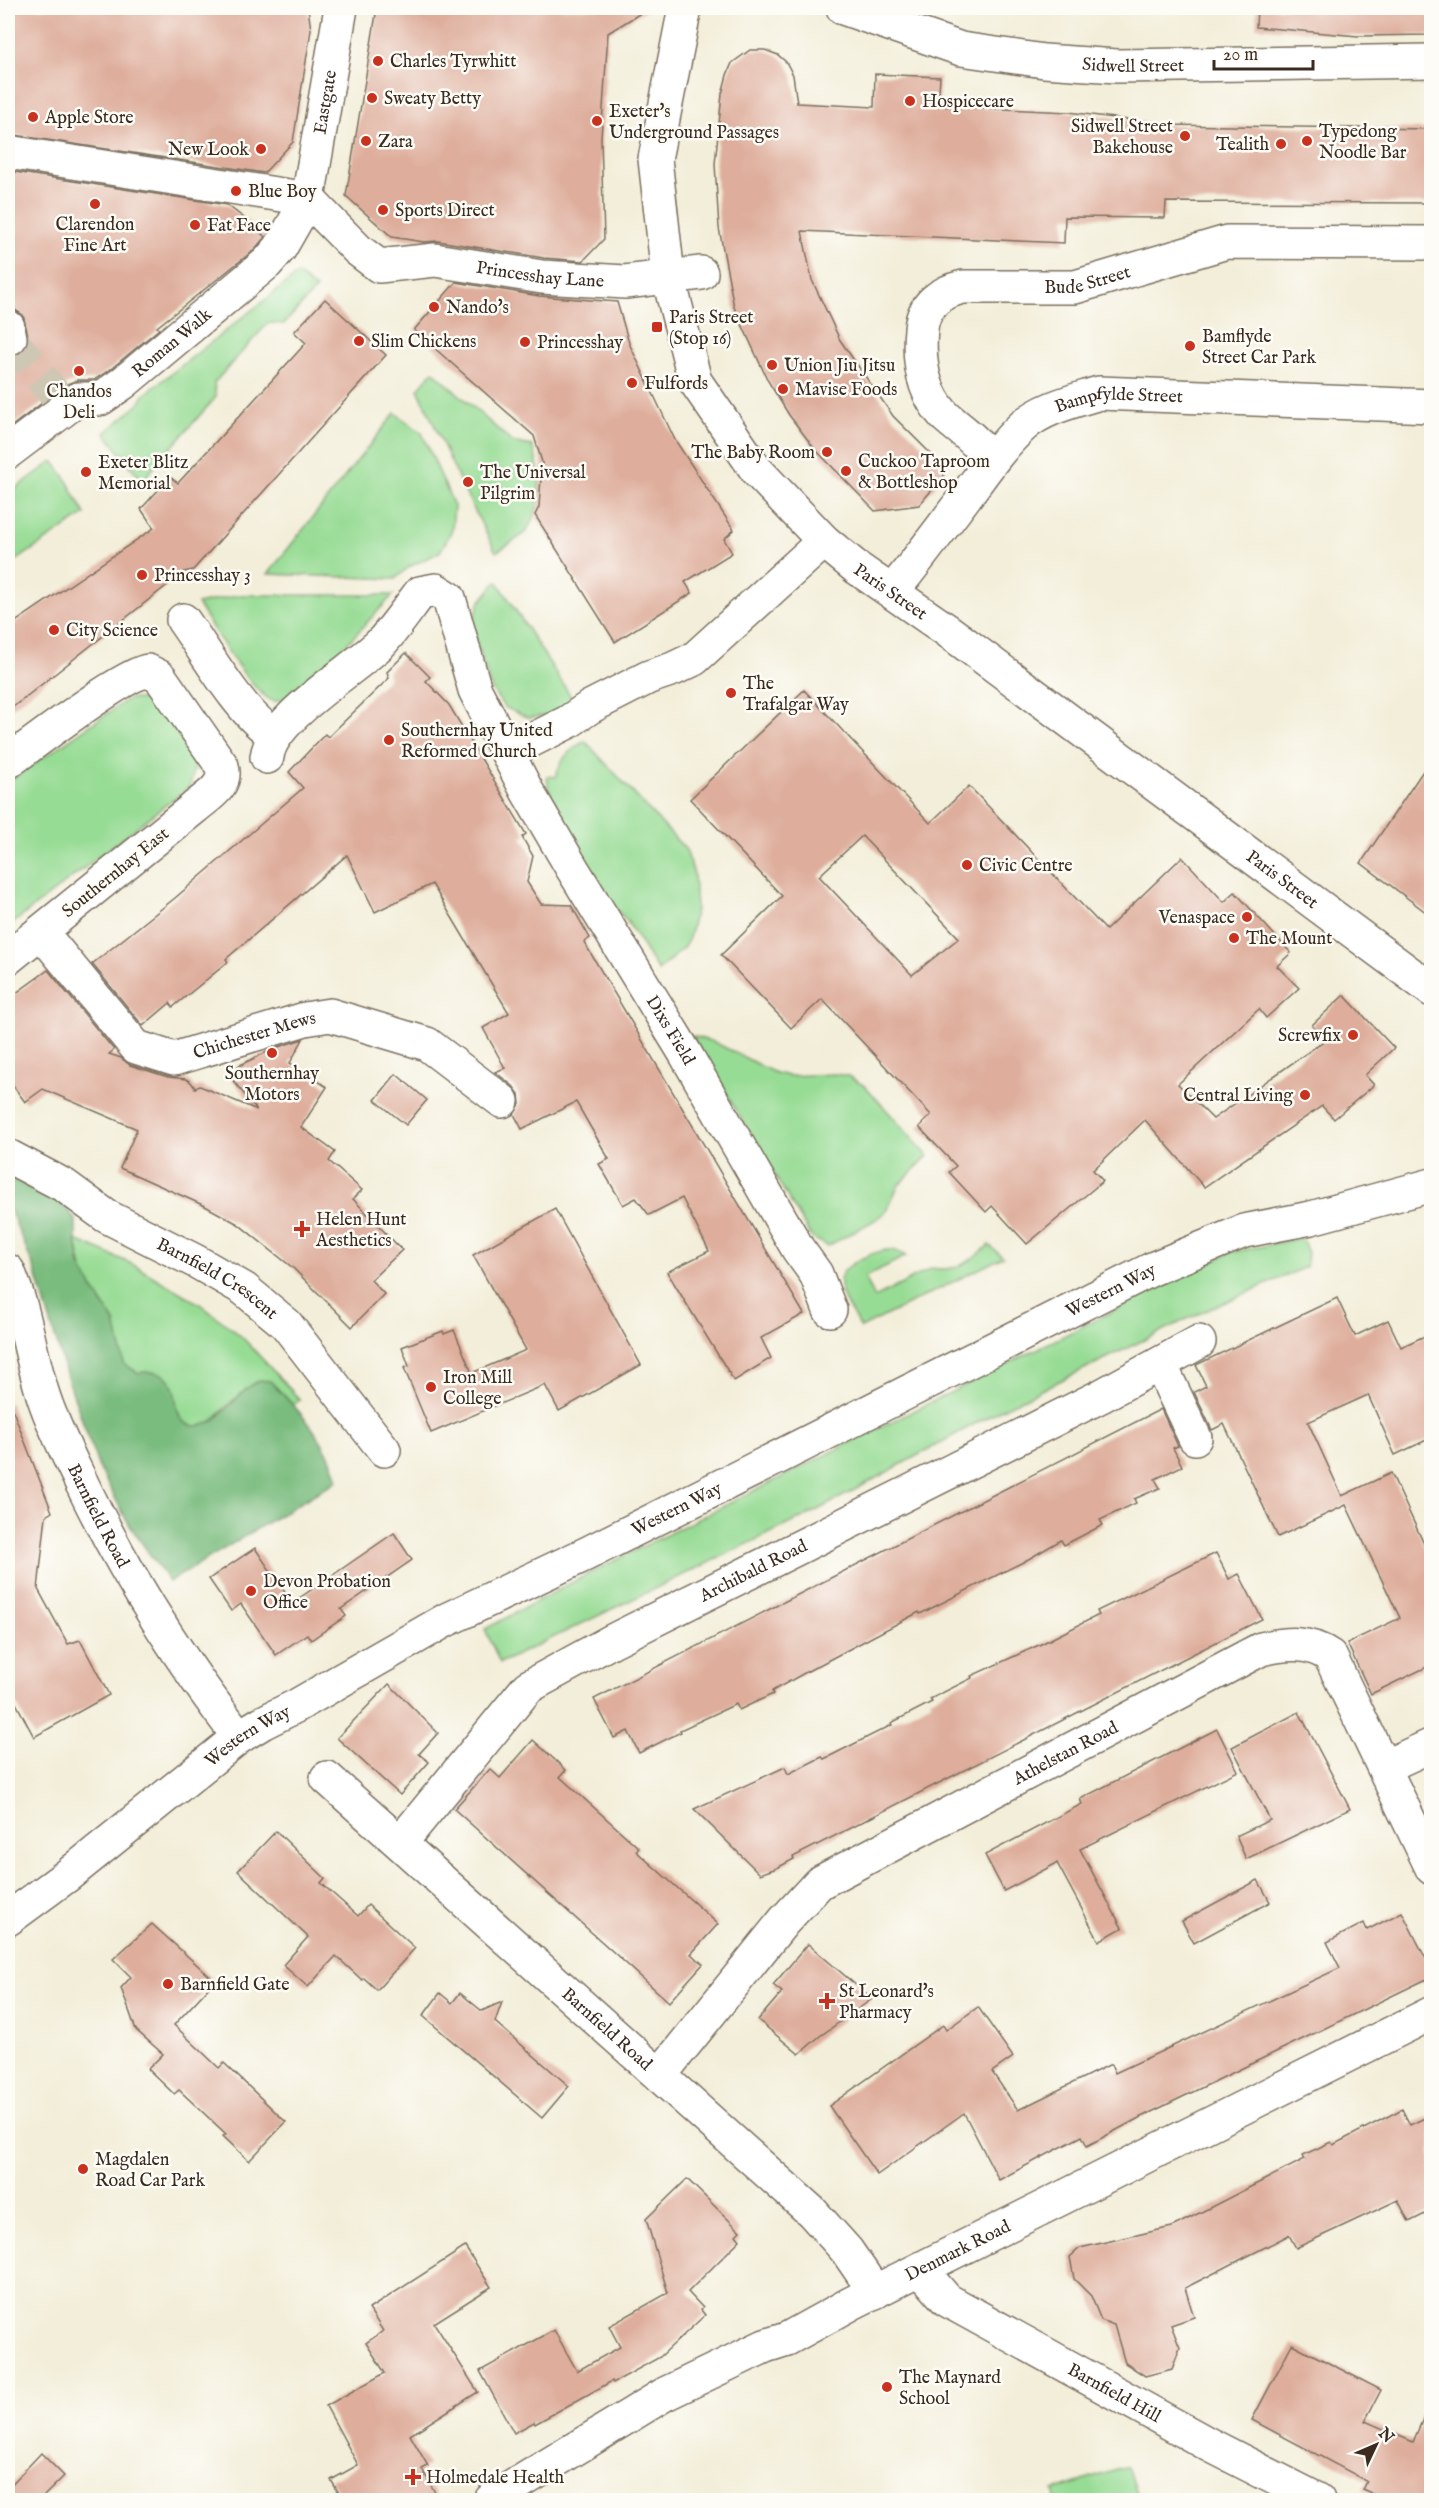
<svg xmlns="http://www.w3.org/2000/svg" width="1439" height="2508" font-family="'IM FELL English',serif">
	<rect width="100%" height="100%" fill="#fdfcf7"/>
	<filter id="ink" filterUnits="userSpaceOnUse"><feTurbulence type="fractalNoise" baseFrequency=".0167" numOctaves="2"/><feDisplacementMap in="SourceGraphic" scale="12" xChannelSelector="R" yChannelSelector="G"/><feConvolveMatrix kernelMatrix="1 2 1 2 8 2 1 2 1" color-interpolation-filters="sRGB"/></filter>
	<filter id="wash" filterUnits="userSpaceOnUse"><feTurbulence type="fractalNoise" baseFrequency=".008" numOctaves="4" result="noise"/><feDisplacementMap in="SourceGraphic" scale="24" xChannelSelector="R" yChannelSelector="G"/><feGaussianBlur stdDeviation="1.35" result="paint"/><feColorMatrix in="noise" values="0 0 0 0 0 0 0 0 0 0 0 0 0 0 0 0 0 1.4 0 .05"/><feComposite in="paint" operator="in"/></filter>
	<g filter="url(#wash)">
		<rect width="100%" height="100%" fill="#f3eed9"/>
		<g fill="#97dc94" stroke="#698359" stroke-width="1.5">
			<polygon points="298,274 316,289 284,324 268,323 214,383 216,397 142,481 105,433 139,404 144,395"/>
			<path d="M 433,371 L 512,442 L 532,446 C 542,470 543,507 527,530 C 521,538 505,546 496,552 L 461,484 L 418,389 Z"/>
			<polygon points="395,413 422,433 454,506 452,530 440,552 409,567 395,579 268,574"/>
			<polygon points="53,461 65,477 85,514 8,566 8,494"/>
			<polygon points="497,581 575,703 549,715 528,718 504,707 491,688 472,626 479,603"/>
			<path d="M 240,595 L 393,595 L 326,666 L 284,699 C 279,701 276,702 271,700 C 249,690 213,627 197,604 Z"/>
			<polygon points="128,699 143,699 157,704 196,762 190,786 8,927 8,782"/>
			<path d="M 585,741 L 686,850 L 694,874 L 696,909 L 689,938 L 684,947 L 658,971 L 627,921 L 606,898 L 565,824 L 548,787 L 547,776 L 556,777 C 560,758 569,751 585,741 Z"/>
			<polygon points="692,1036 714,1042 775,1073 789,1076 835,1074 848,1076 865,1086 928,1156 898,1186 887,1210 877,1219 828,1246 812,1238"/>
			<polygon points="1302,1238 1308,1253 1306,1267 1187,1319 1002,1409 818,1510 500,1663 485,1629 586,1575 1229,1253"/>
			<path d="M 76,1240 L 132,1264 L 200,1304 L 242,1337 L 300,1400 L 293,1405 L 270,1381 C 266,1381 260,1381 256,1382 C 251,1384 247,1391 243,1394 C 239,1397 235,1399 231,1402 C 218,1413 211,1431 190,1425 C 163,1417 193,1364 138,1373 L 124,1364 L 115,1322 L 83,1273 Z"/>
			<path d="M 989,1245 L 1003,1257 L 861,1328 C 853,1315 839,1297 840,1281 C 841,1264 879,1248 893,1250 C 897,1251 902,1254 906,1256 L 865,1277 L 875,1298 L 932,1268 C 956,1273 973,1260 989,1245 Z"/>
			<polygon points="1128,2466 1139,2500 1056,2500 1053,2491"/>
		</g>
		<path fill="#79bc7e" stroke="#5a734e" stroke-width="1.5" d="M 8,1168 L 56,1196 L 76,1220 L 76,1240 L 80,1265 L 96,1294 L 115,1322 L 124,1364 L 138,1373 C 193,1364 163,1418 190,1425 C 223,1434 241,1374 270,1381 C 299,1411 327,1438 338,1480 L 169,1582 L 130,1526 L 99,1468 L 67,1377 L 35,1270 L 8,1205 Z"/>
		<g id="blocks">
			<g fill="#dead9b" fill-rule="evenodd">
				<polygon points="8,8 308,8 311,30 293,142 264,173 8,134"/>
				<polygon points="377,8 649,8 608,33 601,138 604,239 583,261 544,258 438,241 424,242 392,237 346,196"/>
				<polygon points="1257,8 1431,8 1431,35 1358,36 1256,27"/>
				<polygon points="750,50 765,50 778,55 786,62 793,75 797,103 874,107 875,74 940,77 938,106 1069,112 1166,125 1431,129 1431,203 1166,202 1165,218 1065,217 1064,243 802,231 812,280 840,340 893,416 940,463 944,476 919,505 875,511 814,448 789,415 768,381 734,307 719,228 715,164 722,94 727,75 732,63"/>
				<polygon points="8,171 227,205 253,225 265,237 254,250 157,327 159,329 112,368 94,380 78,380 67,384 8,429 8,356 14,356 23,352 27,345 28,335 23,315 15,310 8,278"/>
				<polygon points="456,282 539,296 617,302 629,343 675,440 734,530 724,539 732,553 685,582 692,593 615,642 535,515 539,507 542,462 534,436 414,330"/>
				<polygon points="325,299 386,355 193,570 184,572 8,711 8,627 154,528 141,509 170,477 178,483 306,343 294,332"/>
				<polygon points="406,653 430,677 426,681 449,705 526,834 522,837 533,856 527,882 541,904 571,905 590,938 584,942 804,1314 761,1338 771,1358 734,1381 667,1272 709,1251 682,1198 649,1215 636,1198 623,1205 599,1164 609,1159 576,1102 522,1129 514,1114 520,1104 519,1094 513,1086 495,1072 505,1068 483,1028 509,1013 432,884 375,912 347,855 226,959 228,962 173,1007 170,1003 143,1026 92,964 175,898 303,788 289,772 325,734 328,737 389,678 387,672"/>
				<path d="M 804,690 L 930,823 L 969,786 L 1106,930 L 1182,857 L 1224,902 L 1235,892 L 1291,953 L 1277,966 L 1299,988 L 1266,1018 L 1259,1009 L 1178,1084 L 1213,1119 L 1325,1040 L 1312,1025 L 1344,995 L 1394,1048 L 1365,1075 L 1374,1085 L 1334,1119 L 1322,1106 L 1204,1187 L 1145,1120 L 1093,1170 L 1103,1181 L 1027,1244 L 992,1206 L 986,1212 L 949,1172 L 956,1166 L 919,1127 L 931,1115 L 822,999 L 791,1028 L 721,955 L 782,896 L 690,799 ZM 862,836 L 959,938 L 912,975 L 819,876 Z"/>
				<polygon points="1431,759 1431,916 1361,863"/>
				<polygon points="48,970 114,1050 109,1054 121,1058 130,1065 168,1077 186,1079 191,1082 195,1088 200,1086 257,1110 226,1072 275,1048 303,1039 290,1063 327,1087 301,1127 335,1152 329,1161 362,1190 353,1199 402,1250 371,1280 384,1294 352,1327 293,1268 238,1224 205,1206 120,1168 137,1129 43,1089 25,1102 8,1079 8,999"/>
				<polygon points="396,1074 427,1100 406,1125 375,1100"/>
				<polygon points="555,1209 641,1365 559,1411 545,1385 431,1433 404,1368 409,1366 402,1347 443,1331 444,1334 454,1330 472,1373 526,1350 473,1255"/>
				<polygon points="1337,1298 1355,1336 1388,1320 1401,1347 1431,1333 1431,1438 1395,1455 1368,1395 1308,1422 1342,1496 1391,1473 1431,1559 1431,1665 1371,1694 1347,1643 1400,1618 1346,1505 1278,1537 1224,1424 1212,1430 1194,1392 1206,1386 1196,1365"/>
				<polygon points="8,1403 10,1403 52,1512 46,1516 38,1589 68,1644 80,1640 109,1695 34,1737 8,1688"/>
				<polygon points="1161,1409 1178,1446 1173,1448 1182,1466 1155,1479 1160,1488 1134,1499 1136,1503 1100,1520 1103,1525 1064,1545 1061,1540 1025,1561 920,1614 919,1612 808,1671 772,1691 773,1694 739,1710 736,1704 680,1730 681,1732 639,1753 628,1731 614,1738 594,1699"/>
				<polygon points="394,1533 412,1560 341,1609 346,1616 311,1640 307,1634 276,1655 241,1604 231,1611 209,1579 255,1548 292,1603"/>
				<polygon points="1216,1553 1229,1579 1239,1574 1262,1619 793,1857 794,1859 777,1868 760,1874 694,1809 785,1767 788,1774 822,1757 824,1759 892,1725 891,1723 932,1702 930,1699 972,1678 971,1676 1039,1645 1099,1615 1097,1611"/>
				<polygon points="389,1684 438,1733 419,1754 429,1762 400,1795 337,1738"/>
				<polygon points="1299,1712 1350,1809 1246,1859 1236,1836 1270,1820 1232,1747"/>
				<polygon points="1217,1729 1238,1771 1080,1849 1122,1928 1099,1941 1057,1863 1004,1891 985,1855 1082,1804 1080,1799"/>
				<polygon points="533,1740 566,1770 560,1777 639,1848 636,1851 718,1924 691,1954 703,1964 669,2002 454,1809 490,1769 500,1778"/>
				<polygon points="276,1831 325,1878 321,1883 358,1916 368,1905 415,1948 377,1990 364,1978 362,1980 336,1956 308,1987 283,1965 308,1937 238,1871"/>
				<polygon points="1258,1880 1270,1902 1194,1943 1182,1921"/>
				<polygon points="1402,1912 1431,1969 1431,1977 1139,2118 1087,2146 1082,2136 999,2180 964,2113 877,2175 829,2106 943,2025 946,2030 978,2007 1013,2057 992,2072 1018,2110 1111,2064 1115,2073 1340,1968 1327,1942 1364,1923 1367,1930"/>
				<polygon points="152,1924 215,1981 174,2025 219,2068 224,2063 286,2122 249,2161 223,2136 226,2134 179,2090 174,2094 148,2069 163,2054 136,2030 121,1988 131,1977 113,1959"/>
				<polygon points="808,1944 872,1999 820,2036 799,2054 758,2020 782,1992 773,1985"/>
				<polygon points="440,1993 452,2003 460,1993 482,2011 502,2002 495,2022 569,2086 542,2118 423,2016"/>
				<polygon points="1402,2109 1410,2125 1431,2115 1431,2211 1409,2222 1398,2200 1296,2248 1289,2235 1185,2288 1194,2317 1171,2325 1180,2348 1172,2369 1145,2376 1125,2363 1114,2325 1101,2320 1091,2296 1074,2279 1070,2257 1080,2248 1172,2227 1305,2159 1303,2155 1331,2142 1333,2145"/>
				<polygon points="687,2179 740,2231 736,2235 740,2240 688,2292 703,2308 701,2310 705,2315 660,2357 613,2383 612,2381 535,2424 534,2422 514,2433 480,2371 554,2330 577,2371 620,2347 609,2326 668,2293 646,2219"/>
				<polygon points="465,2247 491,2287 434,2323 478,2392 410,2435 428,2466 422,2469 439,2500 343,2500 331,2480 358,2465 326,2406 385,2373 366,2343 383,2331 369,2309"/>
				<polygon points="1292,2344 1381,2390 1365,2421 1413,2442 1431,2400 1431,2484 1424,2500 1386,2500 1363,2490 1367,2481 1252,2420"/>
				<polygon points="41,2453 64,2476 40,2500 8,2500 8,2488"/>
			</g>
		</g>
	</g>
	<g filter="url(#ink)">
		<use href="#blocks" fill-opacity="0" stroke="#7b6f5f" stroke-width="1.5"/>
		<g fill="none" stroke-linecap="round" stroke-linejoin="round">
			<polyline stroke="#cec7b4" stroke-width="33" stroke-dasharray="33 16" stroke-linecap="butt" points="10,338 56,396"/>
			<defs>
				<g id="minor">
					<path id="s1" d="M 843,8 L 961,49 L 1044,61 L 1117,66 L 1432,61"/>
					<path id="s2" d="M 8,152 L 308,199 L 358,250 L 379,266 L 435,260 L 542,277 L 625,282 L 701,273"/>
					<polyline points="8,327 10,338"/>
					<path id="s3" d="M 8,452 L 78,399 L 100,399 L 123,383 L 267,263 L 280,248 L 308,199 L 341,8"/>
					<path id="s4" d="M 986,467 C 985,462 984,455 981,450 C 976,439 954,425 944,415 C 922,391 918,360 921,329 C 923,304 941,292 963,287 L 1075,287 L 1227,242 L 1432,243"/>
					<path id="s5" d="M 892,592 C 917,561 941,529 965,497 C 983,473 1001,446 1023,426 C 1043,408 1074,401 1099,393 L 1432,406"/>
					<path d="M 183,620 C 206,652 238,709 269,731 L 281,728"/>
					<polyline points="508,752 568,722 590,707 649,677 673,669 694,659 824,541"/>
					<path id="s6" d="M 267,757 C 271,719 352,671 380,644 C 395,628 407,610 420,593 L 436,590 L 449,598 L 475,690 L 527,791 L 572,868 L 685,1053 L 798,1249 L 816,1274 L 830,1310"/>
					<path d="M 8,762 C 31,745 127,672 148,671 L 160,677 L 222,766 C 228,786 208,796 194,808 L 8,958"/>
					<path id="s7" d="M 41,932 L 136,1047 L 174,1059 L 305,1019 L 330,1015 L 427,1044 L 502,1101"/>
					<path id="s8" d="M 8,1156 L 65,1186 L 106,1216 L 197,1262 L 244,1289 L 286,1324 L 384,1450"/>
					<path id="s9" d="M 8,1271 C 26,1311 30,1356 44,1398 C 54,1428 69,1457 83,1486 C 126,1575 179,1659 239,1737"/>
					<polyline points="1160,1364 1195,1438"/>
					<polyline points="1384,1767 1432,1745"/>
					<path id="s10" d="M 327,1778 L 812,2212 L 847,2251 L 875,2292"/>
					<path id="s11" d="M 401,1842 L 528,1687 L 612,1641 L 1101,1396 L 1199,1342"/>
					<path id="s12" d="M 660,2075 L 784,1921 L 819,1883 L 1261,1649 C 1286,1643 1309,1641 1330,1656 L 1432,1868"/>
					<path id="s13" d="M 921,2270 L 947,2300 L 1208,2444 L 1318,2500"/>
					<path id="s14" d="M 491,2500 L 665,2394 L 765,2346 L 787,2339 L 852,2303 L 1432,2013"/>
				</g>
				<g id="major">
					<path id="s15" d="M 685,8 L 655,159 L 668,276 L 695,381 L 757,471 L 824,541 L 857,568 L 948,631 L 1432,990"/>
					<path id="s16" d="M 8,1919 L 68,1875 L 239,1737 L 262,1723 L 296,1706 L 446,1620 L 586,1554 L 1152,1269 L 1244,1231 L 1311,1218 L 1432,1185"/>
				</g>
			</defs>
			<use href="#minor" stroke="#7b6f5f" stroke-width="36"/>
			<use href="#major" stroke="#7b6f5f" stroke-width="36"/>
			<use href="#minor" stroke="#fff" stroke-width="33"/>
			<use href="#major" stroke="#fff" stroke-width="33"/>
		</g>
	</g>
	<g fill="#c8321e" stroke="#fdfcf7" stroke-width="2">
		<circle cx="378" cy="61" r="6"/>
		<circle cx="372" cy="98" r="6"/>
		<circle cx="910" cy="101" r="6"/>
		<circle cx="33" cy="117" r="6"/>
		<circle cx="597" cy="121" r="6"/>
		<circle cx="1185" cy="136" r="6"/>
		<circle cx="366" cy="141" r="6"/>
		<circle cx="1307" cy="141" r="6"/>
		<circle cx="1281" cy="144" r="6"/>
		<circle cx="261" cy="149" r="6"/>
		<circle cx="236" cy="191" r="6"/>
		<circle cx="95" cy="204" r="6"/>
		<circle cx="383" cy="210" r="6"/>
		<circle cx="195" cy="225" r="6"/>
		<circle cx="434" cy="307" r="6"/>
		<rect x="651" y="321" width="12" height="12" rx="3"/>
		<circle cx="359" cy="341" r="6"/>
		<circle cx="525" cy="342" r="6"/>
		<circle cx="1190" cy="346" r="6"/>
		<circle cx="772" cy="365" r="6"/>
		<circle cx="79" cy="371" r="6"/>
		<circle cx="632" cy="383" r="6"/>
		<circle cx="783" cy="389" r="6"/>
		<circle cx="827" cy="452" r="6"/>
		<circle cx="846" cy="471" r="6"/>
		<circle cx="86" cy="472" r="6"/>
		<circle cx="468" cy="482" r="6"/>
		<circle cx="142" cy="575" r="6"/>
		<circle cx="54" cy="630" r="6"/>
		<circle cx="731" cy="693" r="6"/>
		<circle cx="389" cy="740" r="6"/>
		<circle cx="967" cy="865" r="6"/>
		<circle cx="1247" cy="917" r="6"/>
		<circle cx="1234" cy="938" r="6"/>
		<circle cx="1353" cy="1035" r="6"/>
		<circle cx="272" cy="1053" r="6"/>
		<circle cx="1305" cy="1095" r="6"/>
		<path d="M299 1220h6v6h6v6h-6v6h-6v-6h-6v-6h6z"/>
		<circle cx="431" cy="1387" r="6"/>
		<circle cx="251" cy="1591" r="6"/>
		<circle cx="168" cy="1984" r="6"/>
		<path d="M824 1992h6v6h6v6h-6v6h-6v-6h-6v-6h6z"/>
		<circle cx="83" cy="2169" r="6"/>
		<circle cx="887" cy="2387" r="6"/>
		<path d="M410 2468h6v6h6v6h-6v6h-6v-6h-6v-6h6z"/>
	</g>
	<g text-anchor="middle" stroke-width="5" stroke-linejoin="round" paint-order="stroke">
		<g font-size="18" fill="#3b2a1e" stroke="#fdfcf7" text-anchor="start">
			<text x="390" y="67">Charles Tyrwhitt</text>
			<text x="384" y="104">Sweaty Betty</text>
			<text x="922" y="107">Hospicecare</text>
			<text x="609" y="117">Exeter's<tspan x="609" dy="21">Underground Passages</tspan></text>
			<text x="45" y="123">Apple Store</text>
			<text x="1173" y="132" text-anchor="end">Sidwell Street<tspan x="1173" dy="21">Bakehouse</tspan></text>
			<text x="1319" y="137">Typedong<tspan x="1319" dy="21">Noodle Bar</tspan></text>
			<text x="378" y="147">Zara</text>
			<text x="1269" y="150" text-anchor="end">Tealith</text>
			<text x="249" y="155" text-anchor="end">New Look</text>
			<text x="248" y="197">Blue Boy</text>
			<text x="395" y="216">Sports Direct</text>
			<text x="95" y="230" text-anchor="middle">Clarendon<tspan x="95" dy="21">Fine Art</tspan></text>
			<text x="207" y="231">Fat Face</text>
			<text x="446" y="313">Nando's</text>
			<text x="669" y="323">Paris Street<tspan x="669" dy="21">(Stop 16)</tspan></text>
			<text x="1202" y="342">Bamflyde<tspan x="1202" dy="21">Street Car Park</tspan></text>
			<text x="371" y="347">Slim Chickens</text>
			<text x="537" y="348">Princesshay</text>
			<text x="784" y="371">Union Jiu Jitsu</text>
			<text x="644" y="389">Fulfords</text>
			<text x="795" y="395">Mavise Foods</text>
			<text x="79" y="397" text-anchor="middle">Chandos<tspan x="79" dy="21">Deli</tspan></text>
			<text x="815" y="458" text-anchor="end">The Baby Room</text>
			<text x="858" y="467">Cuckoo Taproom<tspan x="858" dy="21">&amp; Bottleshop</tspan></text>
			<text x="98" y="468">Exeter Blitz<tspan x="98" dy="21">Memorial</tspan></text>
			<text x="480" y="478">The Universal<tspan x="480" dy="21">Pilgrim</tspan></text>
			<text x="154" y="581">Princesshay 3</text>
			<text x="66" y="636">City Science</text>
			<text x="743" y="689">The<tspan x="743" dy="21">Trafalgar Way</tspan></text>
			<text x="401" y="736">Southernhay United<tspan x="401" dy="21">Reformed Church</tspan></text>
			<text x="979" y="871">Civic Centre</text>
			<text x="1235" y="923" text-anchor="end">Venaspace</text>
			<text x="1246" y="944">The Mount</text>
			<text x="1341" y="1041" text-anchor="end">Screwfix</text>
			<text x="272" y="1079" text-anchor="middle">Southernhay<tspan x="272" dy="21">Motors</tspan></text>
			<text x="1293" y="1101" text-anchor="end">Central Living</text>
			<text x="316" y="1225">Helen Hunt<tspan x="316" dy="21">Aesthetics</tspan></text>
			<text x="443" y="1383">Iron Mill<tspan x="443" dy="21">College</tspan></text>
			<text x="263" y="1587">Devon Probation<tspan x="263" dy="21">Office</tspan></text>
			<text x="180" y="1990">Barnfield Gate</text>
			<text x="839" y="1997">St Leonard's<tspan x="839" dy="21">Pharmacy</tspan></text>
			<text x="95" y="2165">Magdalen<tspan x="95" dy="21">Road Car Park</tspan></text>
			<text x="899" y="2383">The Maynard<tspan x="899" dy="21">School</tspan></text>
			<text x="426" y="2483">Holmedale Health</text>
		</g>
		<g font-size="18" fill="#3b2a1e" stroke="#fdfcf7">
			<text dy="6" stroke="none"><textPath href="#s1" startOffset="298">Sidwell Street</textPath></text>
			<text dy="6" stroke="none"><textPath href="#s3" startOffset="500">Eastgate</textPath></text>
			<text dy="6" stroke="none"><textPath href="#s2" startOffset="564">Princesshay Lane</textPath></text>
			<text dy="6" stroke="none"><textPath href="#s4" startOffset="350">Bude Street</textPath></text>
			<text dy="6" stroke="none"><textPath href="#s3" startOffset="201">Roman Walk</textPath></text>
			<text dy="6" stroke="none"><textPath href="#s5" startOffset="314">Bampfylde Street</textPath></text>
			<text dy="6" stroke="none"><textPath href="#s15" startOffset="670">Paris Street</textPath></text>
			<text transform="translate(115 872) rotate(-39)" y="6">Southernhay East</text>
			<text dy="6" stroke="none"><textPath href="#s15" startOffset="1156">Paris Street</textPath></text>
			<text dy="6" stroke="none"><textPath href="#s6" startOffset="747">Dixs Field</textPath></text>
			<text dy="6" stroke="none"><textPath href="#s7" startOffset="273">Chichester Mews</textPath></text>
			<text dy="6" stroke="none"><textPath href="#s8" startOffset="243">Barnfield Crescent</textPath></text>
			<text dy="6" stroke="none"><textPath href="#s16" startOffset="1274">Western Way</textPath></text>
			<text dy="6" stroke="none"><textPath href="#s16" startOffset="788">Western Way</textPath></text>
			<text dy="6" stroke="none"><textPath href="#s9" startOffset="262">Barnfield Road</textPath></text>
			<text dy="6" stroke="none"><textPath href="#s11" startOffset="454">Archibald Road</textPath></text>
			<text dy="6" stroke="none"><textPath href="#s16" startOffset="302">Western Way</textPath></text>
			<text dy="6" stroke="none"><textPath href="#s12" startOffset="528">Athelstan Road</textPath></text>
			<text dy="6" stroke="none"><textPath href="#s10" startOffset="376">Barnfield Road</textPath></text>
			<text dy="6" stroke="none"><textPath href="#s14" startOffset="530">Denmark Road</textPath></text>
			<text dy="6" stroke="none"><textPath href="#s13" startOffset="231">Barnfield Hill</textPath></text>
		</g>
	</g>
	<rect width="1439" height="2508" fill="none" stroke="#fdfcf7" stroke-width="30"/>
	<g transform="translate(1376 2445) rotate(46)" stroke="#fdfcf7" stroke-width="4.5" paint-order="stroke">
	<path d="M0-4.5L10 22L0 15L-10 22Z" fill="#3b2a1e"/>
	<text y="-9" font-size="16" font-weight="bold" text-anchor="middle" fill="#3b2a1e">N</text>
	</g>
	<path d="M1214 60v9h99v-9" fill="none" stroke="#3b2a1e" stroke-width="3"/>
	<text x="1223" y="60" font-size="18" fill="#3b2a1e" stroke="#fdfcf7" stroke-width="4.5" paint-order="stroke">20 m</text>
</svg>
